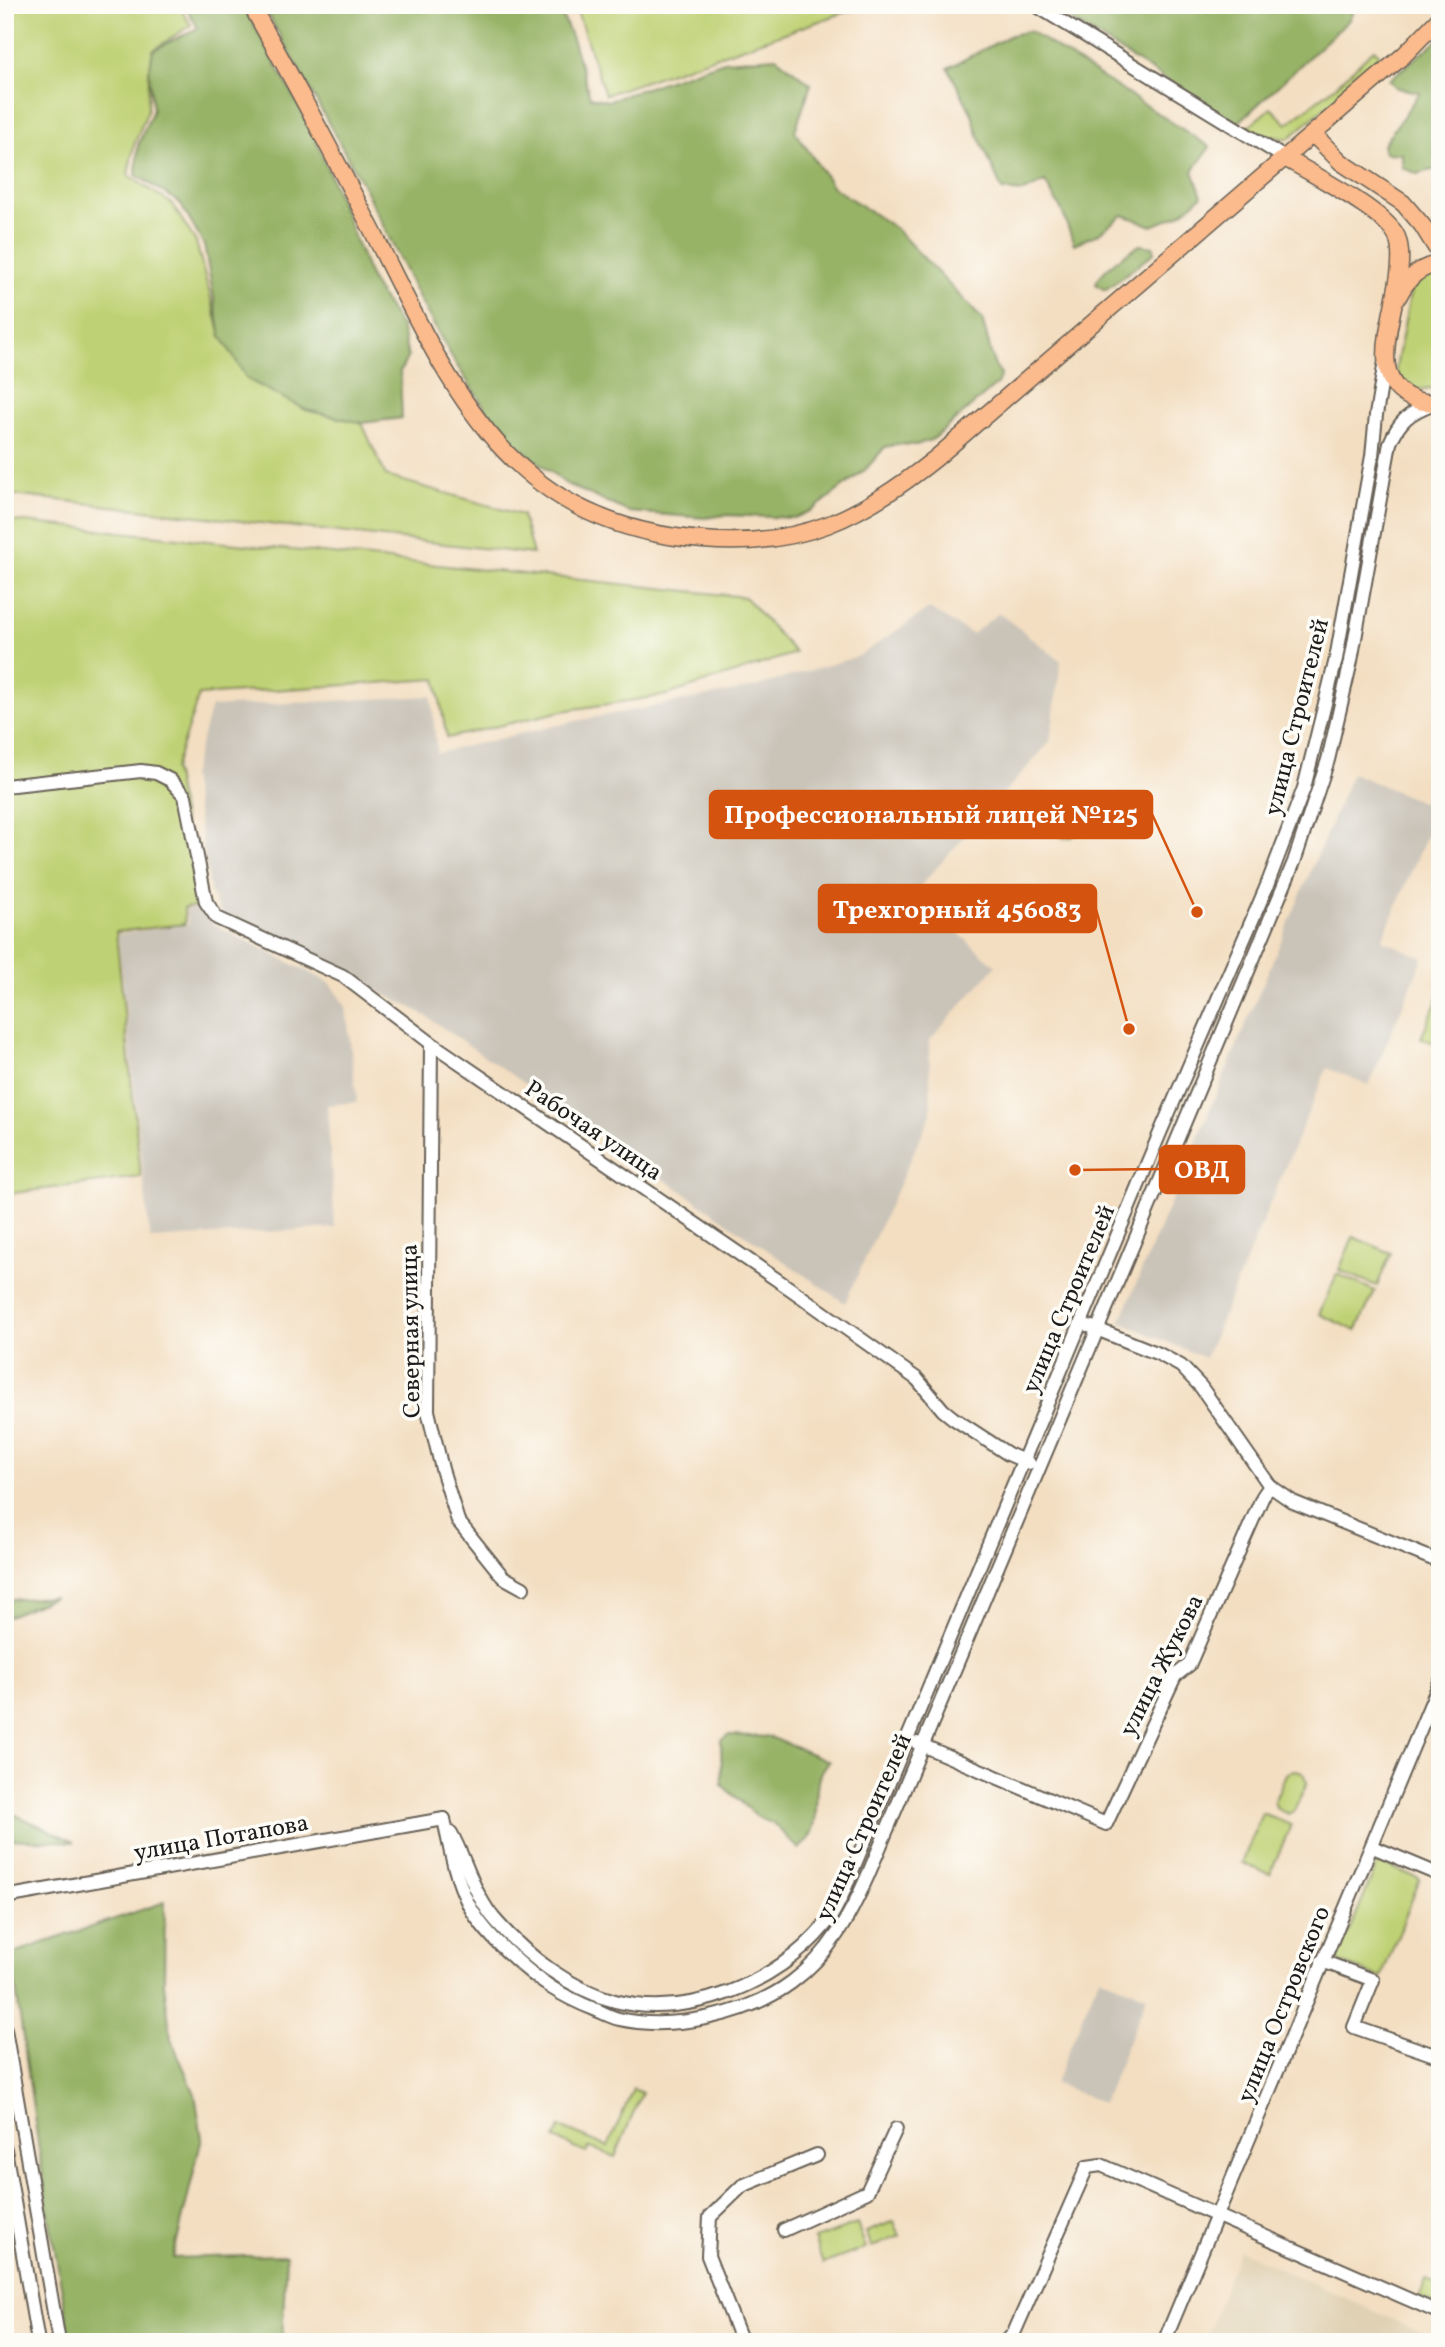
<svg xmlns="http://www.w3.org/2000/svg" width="1445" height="2347" font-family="Vollkorn,serif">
	<rect width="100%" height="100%" fill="#fdfcf7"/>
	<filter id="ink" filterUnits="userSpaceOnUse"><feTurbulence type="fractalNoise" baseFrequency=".0143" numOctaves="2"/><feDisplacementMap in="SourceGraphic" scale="14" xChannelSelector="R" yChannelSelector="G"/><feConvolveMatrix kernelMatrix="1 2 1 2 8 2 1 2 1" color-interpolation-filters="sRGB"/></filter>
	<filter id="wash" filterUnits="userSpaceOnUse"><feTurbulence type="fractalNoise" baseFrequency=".00686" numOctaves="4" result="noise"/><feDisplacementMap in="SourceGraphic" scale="28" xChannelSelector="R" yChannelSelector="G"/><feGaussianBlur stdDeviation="1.57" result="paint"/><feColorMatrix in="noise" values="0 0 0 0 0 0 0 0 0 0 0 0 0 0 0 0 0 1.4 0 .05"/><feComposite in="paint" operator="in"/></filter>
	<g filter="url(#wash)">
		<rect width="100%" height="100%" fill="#f3dec1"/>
		<polygon fill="#e0d1b4" points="1239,2250 1438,2340 1437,2342 1205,2342"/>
		<g fill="#c9c3b8">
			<polygon points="929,609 972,634 999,613 1061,661 1050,742 913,894 996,966 929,1041 931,1114 845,1303 420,1012 220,912 211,894 191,777 211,707 431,696 437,753 581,720 751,688 859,656"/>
			<polygon points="1352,773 1438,809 1382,940 1423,958 1369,1085 1327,1068 1205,1358 1120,1322"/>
			<polygon points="201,907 215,925 330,983 346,1007 357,1102 327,1105 335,1228 150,1239 118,934 188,925 186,910"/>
			<polygon points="1099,1977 1147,1996 1103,2103 1055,2083"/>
		</g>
		<g fill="#bfd174" stroke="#6e7648" stroke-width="2">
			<polygon points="5,5 178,5 191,25 153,50 149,73 148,110 134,145 128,175 172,204 196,242 221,336 306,410 362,423 386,476 522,515 533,554 5,494"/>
			<polygon points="575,5 866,5 605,95"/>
			<polygon points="1374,49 1383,58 1288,139 1267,136 1246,128 1271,108 1287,124 1337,85"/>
			<path d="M 1431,273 L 1440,273 L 1440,386 C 1419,393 1400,395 1396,368 L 1411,289 L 1420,278 Z"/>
			<polygon points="5,520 745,597 795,653 667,695 562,711 447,738 436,679 199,695 174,769 199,906 184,908 185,924 116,932 141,1177 5,1194"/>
			<circle cx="1067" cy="827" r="11"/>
			<polygon points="1440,993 1440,1045 1421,1038"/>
			<polygon points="1353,1237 1391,1253 1377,1286 1339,1270"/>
			<polygon points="1337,1274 1375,1291 1356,1331 1319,1314"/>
			<polygon points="1292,1770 1300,1771 1305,1775 1307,1783 1294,1811 1288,1814 1277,1809 1274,1802 1286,1774"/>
			<polygon points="1262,1813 1291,1825 1270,1874 1242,1863"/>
			<polygon points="1378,1862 1420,1879 1381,1978 1337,1961"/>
			<polygon points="633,2089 642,2093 615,2157 589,2147 586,2153 555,2139 560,2127 608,2147"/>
			<polygon points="894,2221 900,2236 872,2247 866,2232"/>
			<polygon points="857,2224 866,2248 823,2264 814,2239"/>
			<polygon points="1426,2280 1440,2286 1440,2306 1419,2298"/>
		</g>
		<g fill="#97b366" stroke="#5a6841" stroke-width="2">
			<polygon points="185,5 243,5 313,132 372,282 401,327 408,356 400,372 402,418 362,423 306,410 247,379 221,336 204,245 180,203 136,175 138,145 153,110 149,73 153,50 198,28"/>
			<polygon points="263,5 558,5 573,41 590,97 608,101 724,61 776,57 811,84 795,131 833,187 895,228 982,319 994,364 1001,374 997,384 933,439 916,445 898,444 885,447 866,469 813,510 794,518 725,515 705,518 629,512 566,484 518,446 487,411 454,361 420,300 364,187"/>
			<polygon points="1047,5 1355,5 1350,19 1237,124"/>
			<polygon points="1030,31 1210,147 1193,171 1202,196 1179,215 1152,226 1123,215 1098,234 1074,244 1062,211 1045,182 1023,192 1002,190 977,132 972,114 948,68 1011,35"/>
			<polygon points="1440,38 1440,168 1417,174 1402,167 1402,154 1385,153 1383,145 1420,92 1397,88 1389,80"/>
			<path d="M 1140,245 L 1154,247 L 1154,253 L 1105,290 L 1096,284 C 1098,272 1129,251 1140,245 Z"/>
			<polygon points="54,1597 5,1618 5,1600"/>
			<path d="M 729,1735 L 770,1737 L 829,1761 C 808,1779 823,1814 810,1836 C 808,1841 802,1845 799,1849 L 775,1825 L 759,1818 L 722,1785 L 721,1740 Z"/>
			<polygon points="5,1810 75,1842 5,1839"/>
			<polygon points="165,1902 164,1983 171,2039 195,2094 202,2138 173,2258 286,2255 282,2342 71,2342 47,2206 11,1954"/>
		</g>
	</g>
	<g filter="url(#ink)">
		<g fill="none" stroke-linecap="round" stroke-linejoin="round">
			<defs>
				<g id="minor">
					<polyline points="1035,5 1285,158"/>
					<polyline points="5,786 141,771 156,773 170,780 185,796 206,902 217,918 343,976 431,1043 792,1290 917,1379 943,1410 953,1418 1008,1454 1029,1463"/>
					<polyline points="431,1043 428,1411 442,1469 458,1521 503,1577 523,1588"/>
					<polyline points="1089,1326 1159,1354 1181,1366 1201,1387 1270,1486 1293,1502 1440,1562"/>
					<polyline points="917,1743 1106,1824 1175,1676 1189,1665 1263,1496 1270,1486"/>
					<path d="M 444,1819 C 450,1849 455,1878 469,1905 C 480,1926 497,1943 514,1958 C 540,1982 561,1996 594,2009 C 602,2012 610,2017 619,2019 C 672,2031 748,2015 792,1982 C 830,1954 850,1916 868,1875 L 1294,862 L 1328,760 L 1351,661 L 1390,443 C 1399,421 1410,412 1432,404"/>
					<path d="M 451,1833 C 467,1862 474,1897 497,1922 C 527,1956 570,1989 615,2001 C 688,2020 777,1983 824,1926 C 837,1910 845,1888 853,1869 L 1160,1133 L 1266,888 L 1304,788 L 1336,659 L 1372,456 L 1376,415 L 1385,361"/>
					<polyline points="1373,1847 1440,1875"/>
					<polyline points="5,1897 444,1819"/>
					<polyline points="1322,1961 1373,1980 1354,2027 1440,2057"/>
					<polyline points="5,2029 59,2342"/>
					<polyline points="5,2149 38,2342"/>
					<polyline points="784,2230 867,2192 896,2129"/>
					<polyline points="742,2342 708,2256 710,2217 742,2186 817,2155"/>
					<polyline points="1006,2342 1014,2333 1087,2167 1101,2165 1440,2313"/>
					<polyline points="1164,2342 1440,1682"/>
				</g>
				<g id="major">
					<path d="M 251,5 C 293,79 333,154 372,230 C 450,385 505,525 703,540 C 801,548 861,518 936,458 L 1404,55 L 1440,18"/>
					<polyline points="1313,134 1341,162 1403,203 1422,225 1440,254"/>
					<path d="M 1285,158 C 1309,172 1388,213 1397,237 C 1414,282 1356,371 1409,397 C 1419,402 1429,405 1440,400"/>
					<path d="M 1398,297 C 1407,279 1419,266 1440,264"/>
				</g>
			</defs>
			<use href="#minor" stroke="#676056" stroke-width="16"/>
			<use href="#major" stroke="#676056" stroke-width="19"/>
			<use href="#minor" stroke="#fff" stroke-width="12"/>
			<use href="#major" stroke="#fbbb8c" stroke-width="16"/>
		</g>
	</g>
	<g text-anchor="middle" stroke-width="7" stroke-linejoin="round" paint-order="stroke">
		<g font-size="24" fill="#1c1c1c" stroke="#fdfcf7">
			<text transform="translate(1296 717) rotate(-76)" y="8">улица Строителей</text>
			<text transform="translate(594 1130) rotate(34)" y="8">Рабочая улица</text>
			<text transform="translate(1068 1299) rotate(-67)" y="8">улица Строителей</text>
			<text transform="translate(410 1331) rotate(-91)" y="8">Северная улица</text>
			<text transform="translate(1161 1665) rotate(-63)" y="8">улица Жукова</text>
			<text transform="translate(863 1827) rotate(-66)" y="8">улица Строителей</text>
			<text transform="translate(221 1837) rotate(-10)" y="8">улица Потапова</text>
			<text transform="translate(1283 2004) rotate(-68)" y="8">улица Островского</text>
		</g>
	</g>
	<path fill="none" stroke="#d4530e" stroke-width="2.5" d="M1197 912L1152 814M1129 1029L1096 909M1075 1170L1160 1169"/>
	<g fill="#d4530e" stroke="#fdfcf7" stroke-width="2.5">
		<circle cx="1197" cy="912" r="7"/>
		<circle cx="1129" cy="1029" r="7"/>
		<circle cx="1075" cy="1170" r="7"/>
	</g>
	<g fill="#d4530e" stroke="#d4530e" stroke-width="2.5">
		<rect x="710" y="791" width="442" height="47" rx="7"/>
		<rect x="819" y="885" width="277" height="47" rx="7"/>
		<rect x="1160" y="1146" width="84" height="47" rx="7"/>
	</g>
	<g font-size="26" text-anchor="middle" font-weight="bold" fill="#fff">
		<text x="931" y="823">Профессиональный лицей №125</text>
		<text x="957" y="918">Трехгорный 456083</text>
		<text x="1202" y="1178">ОВД</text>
	</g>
	<rect width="1445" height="2347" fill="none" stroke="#fdfcf7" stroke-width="28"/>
</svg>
